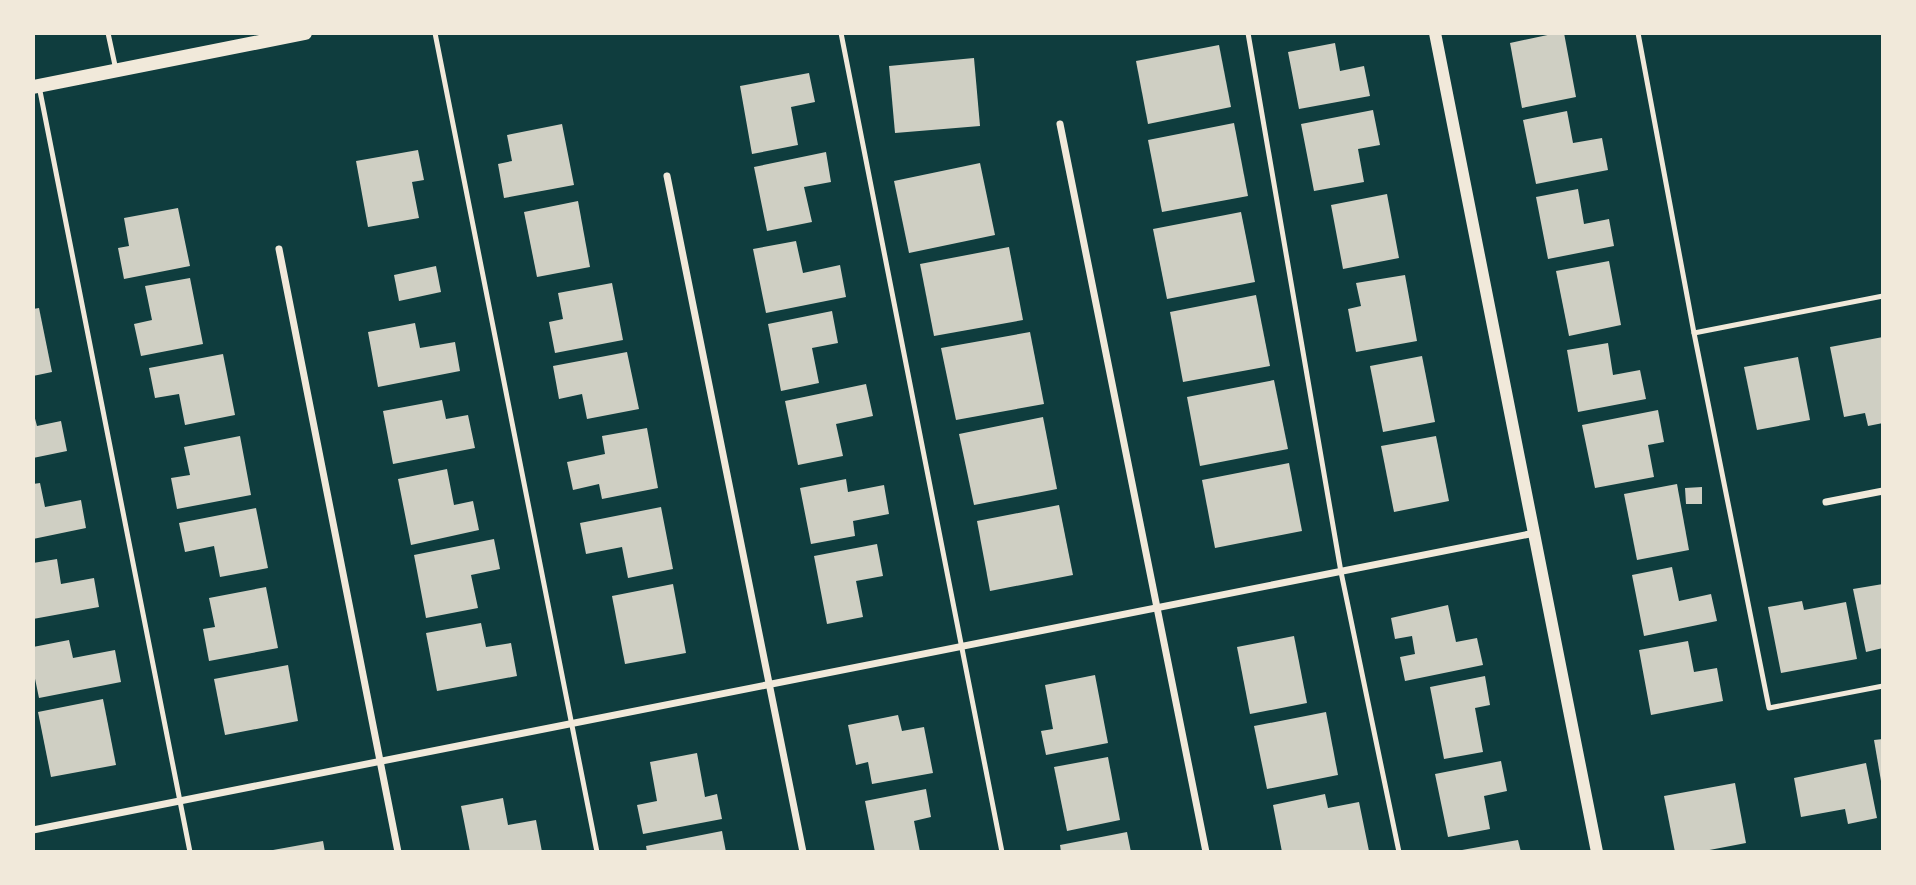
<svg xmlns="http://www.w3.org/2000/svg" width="1916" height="885" font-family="Lato,sans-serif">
	<rect width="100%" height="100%" fill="#0f3d3e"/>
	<g fill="#cfcfc3">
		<polygon points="1557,33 1564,33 1576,97 1522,108 1510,43"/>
		<polygon points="1335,43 1340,71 1364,66 1370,96 1299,109 1288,52"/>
		<polygon points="1219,45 1231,107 1148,124 1136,61"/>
		<polygon points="974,58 980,126 895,133 889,66"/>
		<polygon points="809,73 815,102 791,107 798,145 752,154 740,86"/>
		<polygon points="1373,110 1380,145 1358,149 1364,182 1314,191 1301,124"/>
		<polygon points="1567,111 1573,143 1602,138 1608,170 1536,184 1523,120"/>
		<polygon points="1234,123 1248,196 1162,212 1148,140"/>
		<polygon points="562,124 574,185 504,198 498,164 512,161 507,135"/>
		<polygon points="418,150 424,180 412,182 419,218 368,227 356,161"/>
		<polygon points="826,152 831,182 804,187 812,222 767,231 754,167"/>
		<polygon points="980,163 995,235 909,253 894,181"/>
		<polygon points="1578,189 1584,224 1609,219 1614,246 1548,259 1536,197"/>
		<polygon points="1387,194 1399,258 1343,269 1331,205"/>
		<polygon points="578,201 590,267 537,277 524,212"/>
		<polygon points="178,208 190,266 124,279 118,248 129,246 124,218"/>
		<polygon points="1241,212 1255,282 1167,299 1153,229"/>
		<polygon points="796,241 803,273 840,265 846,297 766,313 753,249"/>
		<polygon points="1009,247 1023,320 934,336 920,264"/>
		<polygon points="1609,261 1621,325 1569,336 1556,271"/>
		<polygon points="436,266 441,292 399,301 394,275"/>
		<polygon points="1405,275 1417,341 1356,352 1348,309 1361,306 1356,283"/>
		<polygon points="190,278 203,344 141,356 134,324 152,320 145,286"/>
		<polygon points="612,283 623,340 555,353 549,322 563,319 558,293"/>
		<polygon points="1256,295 1270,366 1183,382 1170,312"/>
		<polygon points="39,308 52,372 33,376 33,309"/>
		<polygon points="832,311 838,343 812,348 819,383 781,391 768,324"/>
		<polygon points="415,323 420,348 455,342 460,371 378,387 368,332"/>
		<polygon points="1030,332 1044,404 956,420 941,348"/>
		<polygon points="1883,337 1883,423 1868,426 1865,413 1844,417 1830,347"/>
		<polygon points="1608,343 1613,375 1640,370 1646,399 1578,412 1567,350"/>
		<polygon points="627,352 639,409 587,419 582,394 559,399 553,366"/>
		<polygon points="223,354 235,415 185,425 179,394 155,398 149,368"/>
		<polygon points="1422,356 1435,422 1383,432 1370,366"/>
		<polygon points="1798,357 1810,420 1757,430 1744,367"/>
		<polygon points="1274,380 1288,449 1200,466 1187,397"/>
		<polygon points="866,384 873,416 836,424 843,456 798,465 785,401"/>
		<polygon points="442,400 446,419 468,415 475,448 393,464 383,411"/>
		<polygon points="1658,410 1664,442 1648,445 1654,477 1595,488 1582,425"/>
		<polygon points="33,411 37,426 61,421 67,451 33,458"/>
		<polygon points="1043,417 1057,489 974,505 959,434"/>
		<polygon points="647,428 658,488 602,499 599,484 573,490 567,462 605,454 602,436"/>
		<polygon points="240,436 251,495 177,509 171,478 190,475 184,447"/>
		<polygon points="1436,436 1449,501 1394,512 1381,446"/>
		<polygon points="1289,463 1302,531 1215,548 1202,480"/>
		<polygon points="447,469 454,505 473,501 479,530 411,545 398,479"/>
		<polygon points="846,479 848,492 884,485 889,514 853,521 855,536 811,544 800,488"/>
		<polygon points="40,483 45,507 81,500 86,528 33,539 33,484"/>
		<polygon points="1677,484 1689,550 1637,560 1624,494"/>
		<polygon points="1702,487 1702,504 1686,504 1685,488"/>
		<polygon points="1059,505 1073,575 990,591 977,521"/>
		<polygon points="661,507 673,569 628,578 622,547 586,554 580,523"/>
		<polygon points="256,508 268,568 220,577 214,546 185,552 179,523"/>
		<polygon points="494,539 500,569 471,575 478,608 426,618 414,555"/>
		<polygon points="877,544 883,576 856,581 863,617 827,624 814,556"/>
		<polygon points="57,559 61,584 94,578 99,607 33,619 33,563"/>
		<polygon points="1672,567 1679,601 1711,594 1717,621 1644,636 1632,575"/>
		<polygon points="673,584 686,653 625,664 612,596"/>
		<polygon points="1883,584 1883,648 1866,652 1853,589"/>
		<polygon points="266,587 278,648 209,661 203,629 215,627 209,598"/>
		<polygon points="1802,601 1804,610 1846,602 1857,659 1781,673 1768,607"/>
		<polygon points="1448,605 1456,642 1477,638 1483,665 1405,681 1400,657 1415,654 1412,636 1395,639 1391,618"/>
		<polygon points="481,623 486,647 511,643 517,676 437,691 426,633"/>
		<polygon points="1294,636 1307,703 1250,714 1237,647"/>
		<polygon points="69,640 73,658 115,650 121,682 39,698 33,669 33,647"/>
		<polygon points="1688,641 1694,672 1717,668 1723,701 1651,715 1639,650"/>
		<polygon points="288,665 298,721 225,735 214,679"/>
		<polygon points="1095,675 1108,743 1046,755 1041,731 1053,729 1045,685"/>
		<polygon points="1485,676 1490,705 1475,708 1483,752 1444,759 1430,687"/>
		<polygon points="103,699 116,765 51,777 38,712"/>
		<polygon points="1326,712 1338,775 1267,789 1254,726"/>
		<polygon points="898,715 902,731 924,727 933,773 872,784 868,762 856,765 848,725"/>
		<polygon points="1883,739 1883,781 1881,781 1874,740"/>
		<polygon points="697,753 705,797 717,794 722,819 643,834 637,805 657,801 650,762"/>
		<polygon points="1108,757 1120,820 1067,831 1054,767"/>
		<polygon points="1501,761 1507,791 1484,796 1490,829 1448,837 1435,774"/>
		<polygon points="1866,763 1877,818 1848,824 1845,809 1801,817 1794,778"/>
		<polygon points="1735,783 1746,843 1699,852 1675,852 1664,796"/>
		<polygon points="926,789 931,817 914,821 920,852 875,852 865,801"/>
		<polygon points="1325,794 1328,808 1359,802 1369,851 1282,852 1273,805"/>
		<polygon points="503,798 508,825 536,820 542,852 470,852 461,806"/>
		<polygon points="722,831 726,852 647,852 646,846"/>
		<polygon points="1127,832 1131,852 1061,852 1060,845"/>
		<polygon points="1518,840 1521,852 1462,852 1462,850"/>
		<polygon points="323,841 325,852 273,852 273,850"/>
	</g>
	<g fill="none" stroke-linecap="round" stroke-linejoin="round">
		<g stroke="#f1e9da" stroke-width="5">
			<polyline points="108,33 116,70"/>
			<polyline points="435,33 597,852"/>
			<polyline points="841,33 1002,852"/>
			<polyline points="1248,33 1341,572 1399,852"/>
			<polyline points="1638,33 1694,333 1769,708 1883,686"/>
			<polyline points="39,86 190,852"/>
			<polyline points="1694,333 1883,296"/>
		</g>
		<g stroke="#f1e9da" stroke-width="7">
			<polyline points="1060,124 1206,852"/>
			<polyline points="667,176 803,852"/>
			<polyline points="279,249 398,852"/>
			<polyline points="1826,502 1883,491"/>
			<polyline points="33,830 1535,533"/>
		</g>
		<polyline stroke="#f1e9da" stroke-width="12" points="1435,33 1597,852"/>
		<polyline stroke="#f1e9da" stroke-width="14" points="33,87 305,33"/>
	</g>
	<rect width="1916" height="885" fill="none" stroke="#f1e9da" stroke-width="70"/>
</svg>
